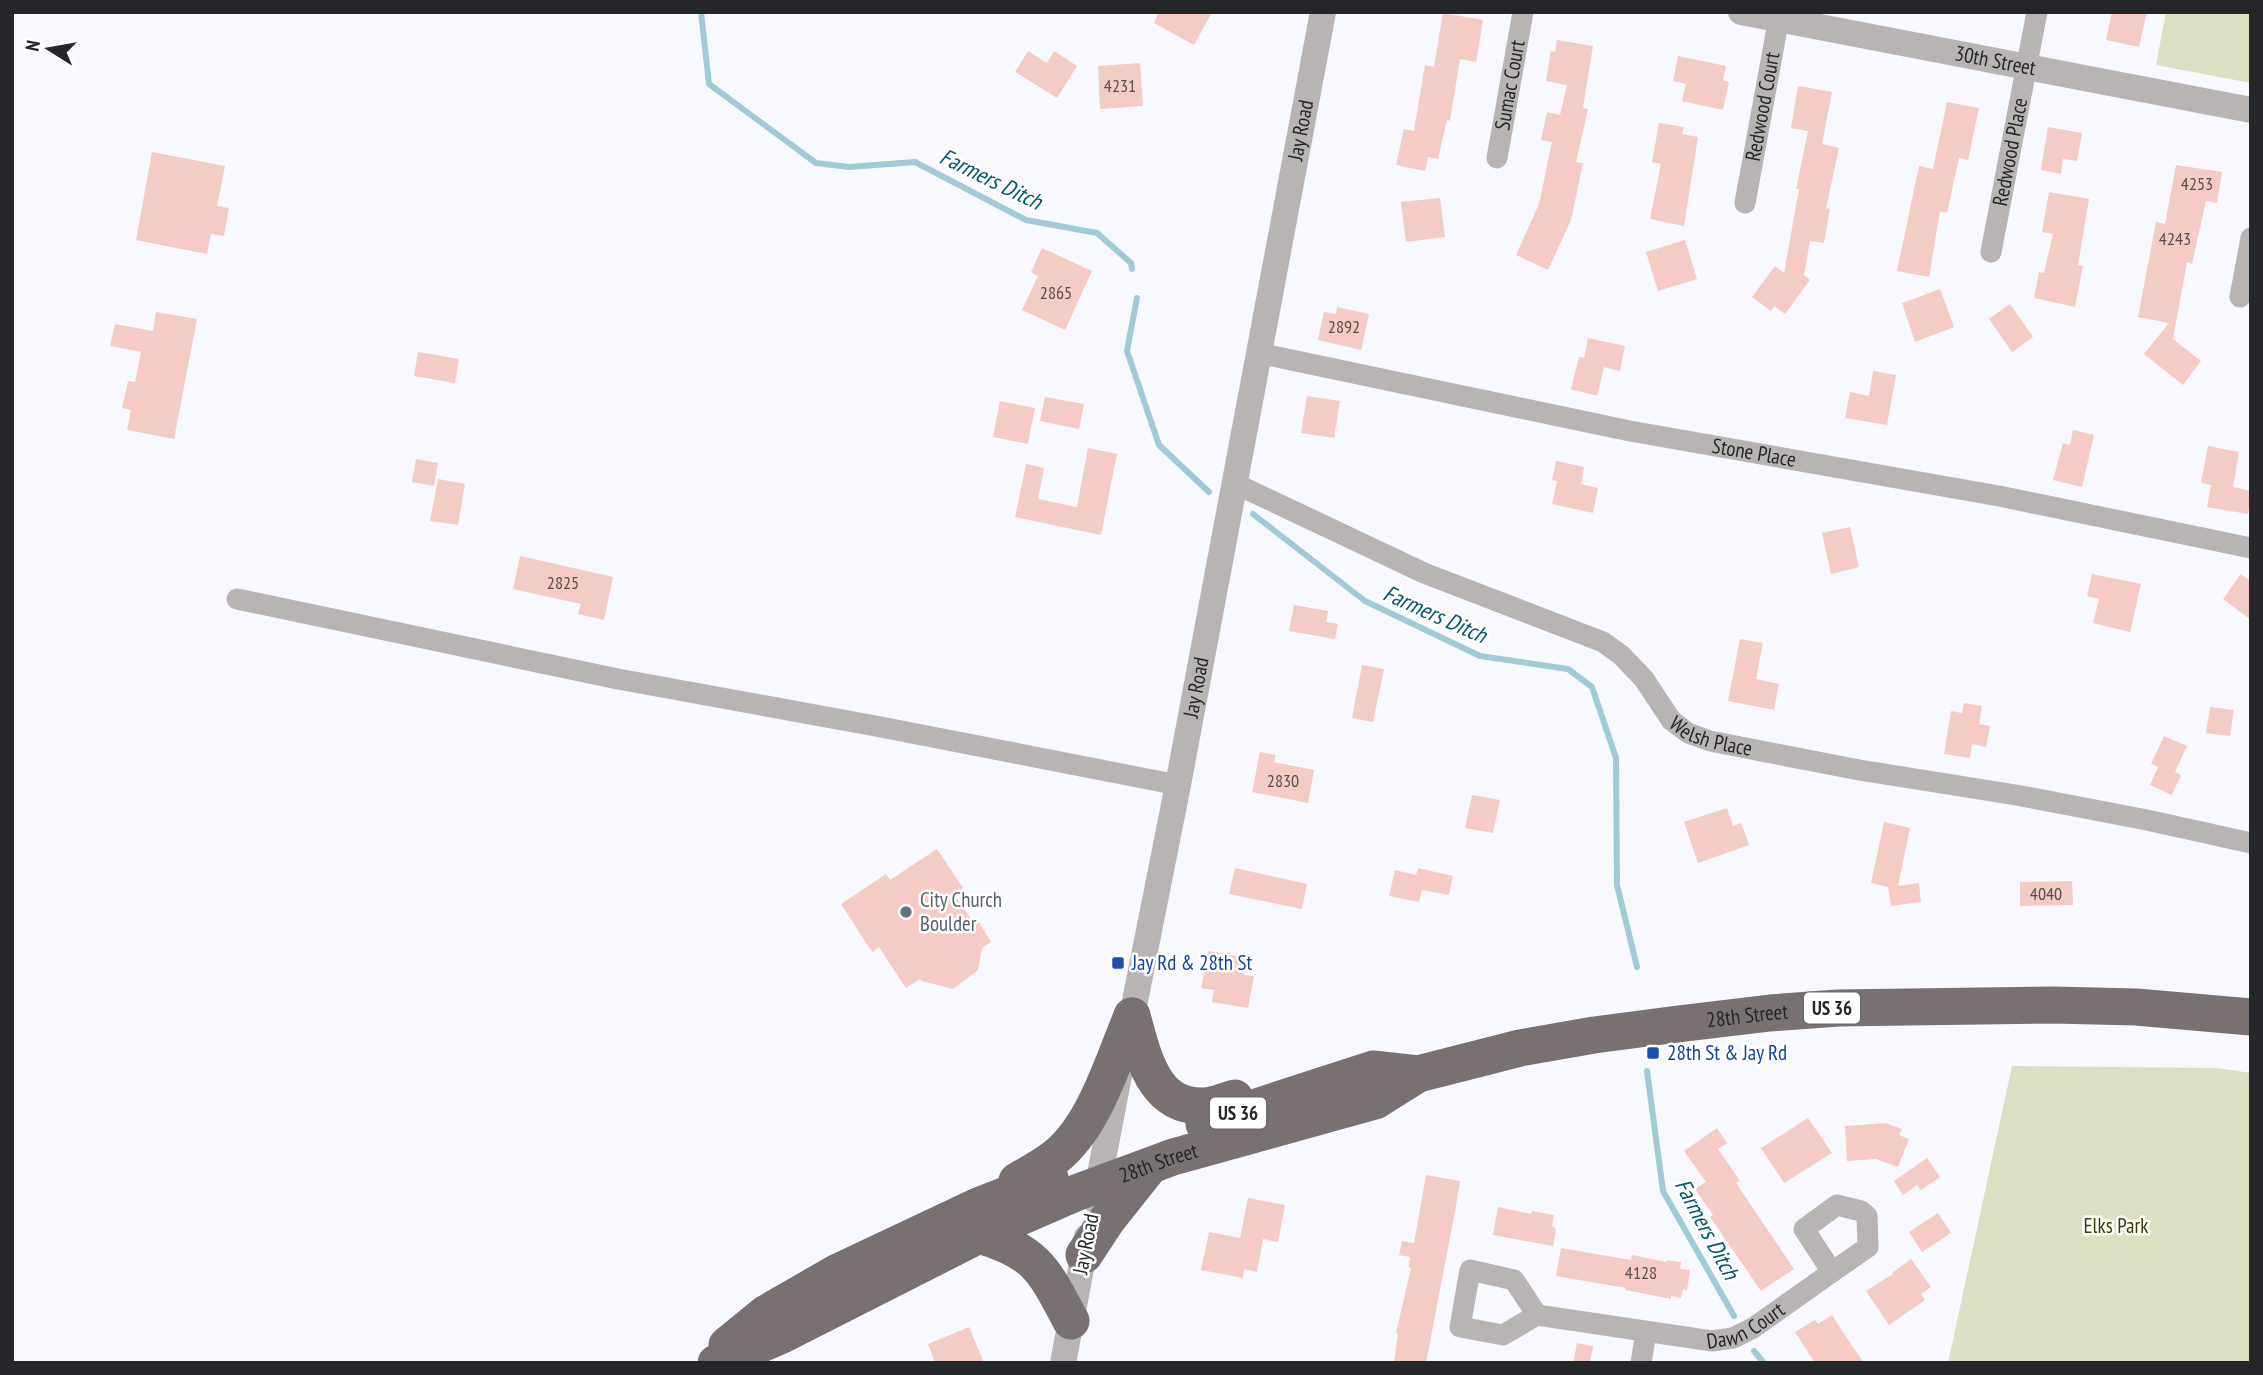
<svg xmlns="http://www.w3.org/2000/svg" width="2263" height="1375" font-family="'PT Sans Narrow',sans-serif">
	<rect width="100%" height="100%" fill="#f8f9fe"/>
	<g fill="#dcdfc2">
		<polygon points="2166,12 2251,12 2251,83 2156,65"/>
		<polygon points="2012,1066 2217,1068 2251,1073 2251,1363 1948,1363"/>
	</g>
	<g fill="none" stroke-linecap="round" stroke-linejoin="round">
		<g stroke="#a1cad8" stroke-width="6">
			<polyline points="701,12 709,84 816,163 849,167 915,162 1026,220 1097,233 1131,263 1132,269"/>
			<polyline points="1137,298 1127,351 1159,445 1209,492"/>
			<polyline points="1253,514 1365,601 1480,656 1568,669 1592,687 1616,758 1617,885 1637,967"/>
			<polyline points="1647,1071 1663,1191 1734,1316"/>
			<polyline points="1754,1351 1764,1363"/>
		</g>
	</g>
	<g fill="#f4cbc5">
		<polygon points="1159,12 1212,12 1194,45 1154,23"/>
		<polygon points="2112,12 2147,12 2139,47 2106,40"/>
		<polygon points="1443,13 1483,20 1476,62 1460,59 1450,121 1447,120 1438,159 1428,157 1425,171 1396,165 1404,129 1414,131 1425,65 1434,67"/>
		<polygon points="1557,40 1593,46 1583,108 1588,109 1576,162 1583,163 1571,220 1548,270 1516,255 1539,204 1552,142 1541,140 1547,112 1560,115 1567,85 1546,81 1551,51 1555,52"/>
		<polygon points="1028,51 1047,63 1054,51 1077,66 1057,98 1015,72"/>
		<polygon points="1678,56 1726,66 1723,80 1729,82 1723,110 1682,101 1686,84 1673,81"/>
		<polygon points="1140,63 1143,106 1100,109 1098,66"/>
		<polygon points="1798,86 1832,92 1822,144 1839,148 1826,208 1830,209 1824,243 1810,241 1804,275 1810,280 1785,314 1774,306 1771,311 1752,297 1775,266 1784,273 1799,189 1796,189 1808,131 1791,128"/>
		<polygon points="1947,102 1979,108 1968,160 1959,158 1947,213 1940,211 1929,277 1897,271 1919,166 1933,169"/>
		<polygon points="1659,123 1684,127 1682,134 1698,137 1684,226 1650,219 1661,164 1652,162"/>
		<polygon points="2048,127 2082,133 2077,161 2063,159 2061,174 2041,170"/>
		<polygon points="152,152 225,166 217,206 229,208 224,236 211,234 207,254 136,240"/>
		<polygon points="2176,165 2222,172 2217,203 2206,201 2192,264 2187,262 2173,339 2201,361 2183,385 2144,354 2169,323 2138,317 2156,222 2165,224"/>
		<polygon points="2049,192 2089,199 2078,265 2083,266 2075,307 2034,298 2039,272 2044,273 2053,234 2042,232"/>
		<polygon points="1440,198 1445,237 1406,242 1401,202"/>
		<polygon points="1685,240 1697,279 1658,291 1646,252"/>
		<polygon points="1042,248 1092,271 1065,330 1022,310 1038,276 1031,272"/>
		<polygon points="1940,289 1954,327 1915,342 1902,303"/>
		<polygon points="2010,304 2033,337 2012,352 1989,319"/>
		<polygon points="1337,307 1369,314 1361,350 1318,340 1324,312 1336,314"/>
		<polygon points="156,312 197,319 174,439 127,430 131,410 122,408 128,381 135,382 141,352 110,346 115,324 153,331"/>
		<polygon points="1588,338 1625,346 1620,371 1604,367 1597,396 1571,389 1579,357 1584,358"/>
		<polygon points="418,352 459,359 455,383 414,376"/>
		<polygon points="1873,371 1896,375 1887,425 1845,418 1850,392 1869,396"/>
		<polygon points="1307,396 1340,401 1334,438 1301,433"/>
		<polygon points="1045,397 1084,404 1079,429 1040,421"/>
		<polygon points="1000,401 1035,408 1028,444 993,437"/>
		<polygon points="2073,430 2094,435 2082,487 2053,480 2063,443 2070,445"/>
		<polygon points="2208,446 2239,452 2233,487 2251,491 2248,514 2207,507 2211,485 2201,483"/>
		<polygon points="1088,448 1117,454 1101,535 1015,517 1026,464 1044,468 1038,499 1077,507"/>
		<polygon points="416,459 438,463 434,486 412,482"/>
		<polygon points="1556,461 1584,467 1581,484 1598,488 1593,513 1552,504 1557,481 1552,480"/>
		<polygon points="438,479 465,484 458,525 430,521"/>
		<polygon points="1850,527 1859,567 1831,574 1822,533"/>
		<polygon points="520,556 613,577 604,620 578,614 581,604 513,589"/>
		<polygon points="2092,574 2141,584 2130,632 2093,623 2099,599 2087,596"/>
		<polygon points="2241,574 2251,582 2251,620 2223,599"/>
		<polygon points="1294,605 1328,611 1326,622 1338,624 1335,639 1289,631"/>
		<polygon points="1740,639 1763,643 1756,679 1779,684 1774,710 1728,701"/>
		<polygon points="1362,665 1384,669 1373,722 1352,718"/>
		<polygon points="1964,703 1982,706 1979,724 1990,726 1986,747 1972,744 1970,758 1944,754 1951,711 1962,713"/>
		<polygon points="2210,707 2234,710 2230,736 2206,733"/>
		<polygon points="2164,736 2187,746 2175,772 2181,775 2172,795 2150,785 2158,767 2151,764"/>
		<polygon points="1260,752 1276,755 1274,762 1314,770 1308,803 1252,792"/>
		<polygon points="1472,795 1500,800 1493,833 1465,828"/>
		<polygon points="1727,808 1733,826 1741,823 1749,845 1698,863 1684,822"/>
		<polygon points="1884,822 1910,828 1898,886 1919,883 1921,902 1891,906 1888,887 1871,883"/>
		<polygon points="937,849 963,888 954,894 973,922 977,919 991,942 982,948 978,970 953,989 922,981 920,979 906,988 879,947 872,952 841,904 886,874 890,880"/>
		<polygon points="1235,868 1307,884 1302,909 1229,894"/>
		<polygon points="1418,868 1453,876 1449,895 1422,890 1419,902 1389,896 1395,870 1416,875"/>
		<polygon points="2072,881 2073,905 2020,906 2020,882"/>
		<polygon points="1208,951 1248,958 1244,975 1254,976 1248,1008 1212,1002 1214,990 1201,988"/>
		<polygon points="1808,1118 1832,1153 1784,1183 1761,1148"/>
		<polygon points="1886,1123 1902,1129 1899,1135 1909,1139 1898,1167 1876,1159 1847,1161 1845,1126"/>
		<polygon points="1717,1128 1727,1143 1718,1149 1740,1181 1736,1183 1794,1269 1761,1291 1710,1217 1713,1215 1695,1189 1706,1182 1684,1151"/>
		<polygon points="1927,1158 1940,1177 1921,1190 1917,1185 1903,1195 1894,1181"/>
		<polygon points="1426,1175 1460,1181 1456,1206 1426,1363 1394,1363 1398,1333 1396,1333 1411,1268 1409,1267 1410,1257 1399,1255 1402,1241 1414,1243"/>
		<polygon points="1248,1198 1285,1205 1278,1242 1263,1239 1257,1272 1244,1269 1243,1278 1201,1270 1209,1232 1240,1238"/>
		<polygon points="1498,1207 1531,1214 1532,1211 1554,1215 1552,1226 1556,1229 1553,1246 1493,1235"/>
		<polygon points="1938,1213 1951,1233 1922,1252 1909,1232"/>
		<polygon points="1561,1248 1631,1260 1632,1255 1666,1262 1667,1260 1681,1262 1680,1269 1690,1270 1687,1290 1683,1289 1681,1298 1671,1296 1671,1299 1625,1290 1626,1288 1556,1276"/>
		<polygon points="1911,1259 1931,1287 1921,1294 1925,1300 1889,1325 1866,1291 1893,1274 1892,1273"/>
		<polygon points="1832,1315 1844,1334 1864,1363 1815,1363 1795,1332 1815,1320 1818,1324"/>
		<polygon points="969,1327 984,1363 935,1363 928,1344"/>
		<polygon points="1577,1343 1593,1346 1590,1363 1573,1363"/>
	</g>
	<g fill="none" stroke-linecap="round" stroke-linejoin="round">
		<g stroke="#b8b4b4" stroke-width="21">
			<path id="s1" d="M 1497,158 L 1523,12"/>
			<path id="s2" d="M 1745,203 L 1780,12"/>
			<path id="s3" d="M 1991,252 L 2037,12"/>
			<polyline points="2240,297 2251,238"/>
			<path id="s4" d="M 1258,353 L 1630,431 L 1999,496 L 2251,548"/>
			<path id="s5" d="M 1234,483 L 1424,573 L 1603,642 L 1621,655 L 1644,679 L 1671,720 L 1688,733 L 1710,741 L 1859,770 L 2016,795 L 2147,820 L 2251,843"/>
			<polyline points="237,599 618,679 881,727 1178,785"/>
			<polygon points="1837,1205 1861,1211 1867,1216 1868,1247 1832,1272 1804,1229"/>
			<polygon points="1470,1270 1514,1280 1537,1315 1503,1335 1460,1327"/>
			<path id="s6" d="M 1537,1315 L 1712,1341 L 1733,1338 L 1753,1328 L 1832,1272"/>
			<polyline points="1641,1363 1646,1332"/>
		</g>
		<g stroke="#b8b4b4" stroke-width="26">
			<path id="s7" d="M 1741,12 L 2251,110"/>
			<path id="s8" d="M 1129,1031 L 1178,785 L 1323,12"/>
			<polyline points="1095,1200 1119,1076"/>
			<polyline points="1063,1363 1087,1237"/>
		</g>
		<g stroke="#787071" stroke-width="37">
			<path d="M 1132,1016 C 1143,1054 1152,1108 1204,1106 C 1214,1106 1226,1100 1235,1098"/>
			<polyline points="1204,1124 1373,1069 1418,1074"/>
			<path d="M 1017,1181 C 1029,1174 1042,1167 1054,1158 C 1094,1128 1113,1061 1132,1016"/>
			<path d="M 979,1235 C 1037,1252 1044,1270 1071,1321"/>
			<polyline points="1084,1255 1107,1220 1150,1166"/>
			<polyline points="727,1345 765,1314 836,1273 978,1206 1050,1178"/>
			<path id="s9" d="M 716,1363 L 780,1336 L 979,1235 L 1073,1194 L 1173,1157 L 1375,1101 L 1418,1074 L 1520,1048 L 1594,1035 L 1678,1024 L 1770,1013 L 1838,1008 L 2054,1005 L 2136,1007 L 2251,1017"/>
		</g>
	</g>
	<circle fill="#6b7280" stroke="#fff" stroke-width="2.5" cx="906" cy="912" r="7"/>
	<g fill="#1a4fb4" stroke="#fff" stroke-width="2.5">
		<rect x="1111" y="956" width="14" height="14" rx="3.5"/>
		<rect x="1646" y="1046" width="14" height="14" rx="3.5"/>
	</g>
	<g text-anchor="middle" stroke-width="5" stroke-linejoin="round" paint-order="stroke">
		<g font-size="18" fill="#594f50">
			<text x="1120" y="92">4231</text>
			<text x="2197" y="190">4253</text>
			<text x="2175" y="245">4243</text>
			<text x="1056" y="299">2865</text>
			<text x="1344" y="333">2892</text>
			<text x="563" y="589">2825</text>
			<text x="1283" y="787">2830</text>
			<text x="2046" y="900">4040</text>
			<text x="1641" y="1279">4128</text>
		</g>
		<g fill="#fff" stroke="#666769" stroke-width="2">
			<rect x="1804" y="992.5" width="56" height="31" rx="5"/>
			<rect x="1210" y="1097.5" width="56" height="31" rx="5"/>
		</g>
		<g font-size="19" font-weight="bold" fill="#252629">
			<text x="1832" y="1015">US 36</text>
			<text x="1238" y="1120">US 36</text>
		</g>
		<g font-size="21" fill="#252629" stroke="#fff">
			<text dy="7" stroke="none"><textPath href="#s7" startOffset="259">30th Street</textPath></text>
			<text dy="7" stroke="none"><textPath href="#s1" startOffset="74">Sumac Court</textPath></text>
			<text dy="7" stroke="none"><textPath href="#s2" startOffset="98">Redwood Court</textPath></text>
			<text dy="7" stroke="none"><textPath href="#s8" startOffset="917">Jay Road</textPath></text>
			<text dy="7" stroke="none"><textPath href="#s3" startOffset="102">Redwood Place</textPath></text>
			<text dy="7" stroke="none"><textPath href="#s4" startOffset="506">Stone Place</textPath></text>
			<text dy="7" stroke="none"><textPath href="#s8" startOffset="350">Jay Road</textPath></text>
			<text dy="7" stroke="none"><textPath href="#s5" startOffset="551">Welsh Place</textPath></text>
			<text dy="7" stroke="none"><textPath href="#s9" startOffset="1097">28th Street</textPath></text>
			<text dy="7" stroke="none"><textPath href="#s9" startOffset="486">28th Street</textPath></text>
			<text transform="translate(1086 1244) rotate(-79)" y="7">Jay Road</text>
			<text dy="7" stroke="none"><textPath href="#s6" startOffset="214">Dawn Court</textPath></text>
		</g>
		<g font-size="21" fill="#5b616d" stroke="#fff" text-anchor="start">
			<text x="920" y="907">City Church<tspan x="920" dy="24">Boulder</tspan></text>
		</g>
		<g font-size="21" fill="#164399" stroke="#fff" text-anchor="start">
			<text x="1132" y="970">Jay Rd &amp; 28th St</text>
			<text x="1667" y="1060">28th St &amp; Jay Rd</text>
		</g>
		<g font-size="21" fill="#3c3f01" stroke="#fff">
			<text x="2116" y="1233">Elks Park</text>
		</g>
		<g font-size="23" font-style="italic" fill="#02586d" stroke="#fff">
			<text transform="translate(991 179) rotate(26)" y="8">Farmers Ditch</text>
			<text transform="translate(1435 614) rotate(24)" y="8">Farmers Ditch</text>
			<text transform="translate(1707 1229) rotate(62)" y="8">Farmers Ditch</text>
		</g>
	</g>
	<rect width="2263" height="1375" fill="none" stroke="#252629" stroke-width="28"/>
	<g transform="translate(49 49) rotate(281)" stroke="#ffffff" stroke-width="5" paint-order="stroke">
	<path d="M0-5L12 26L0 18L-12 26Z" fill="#252629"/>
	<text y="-10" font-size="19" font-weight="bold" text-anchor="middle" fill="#252629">N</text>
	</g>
</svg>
